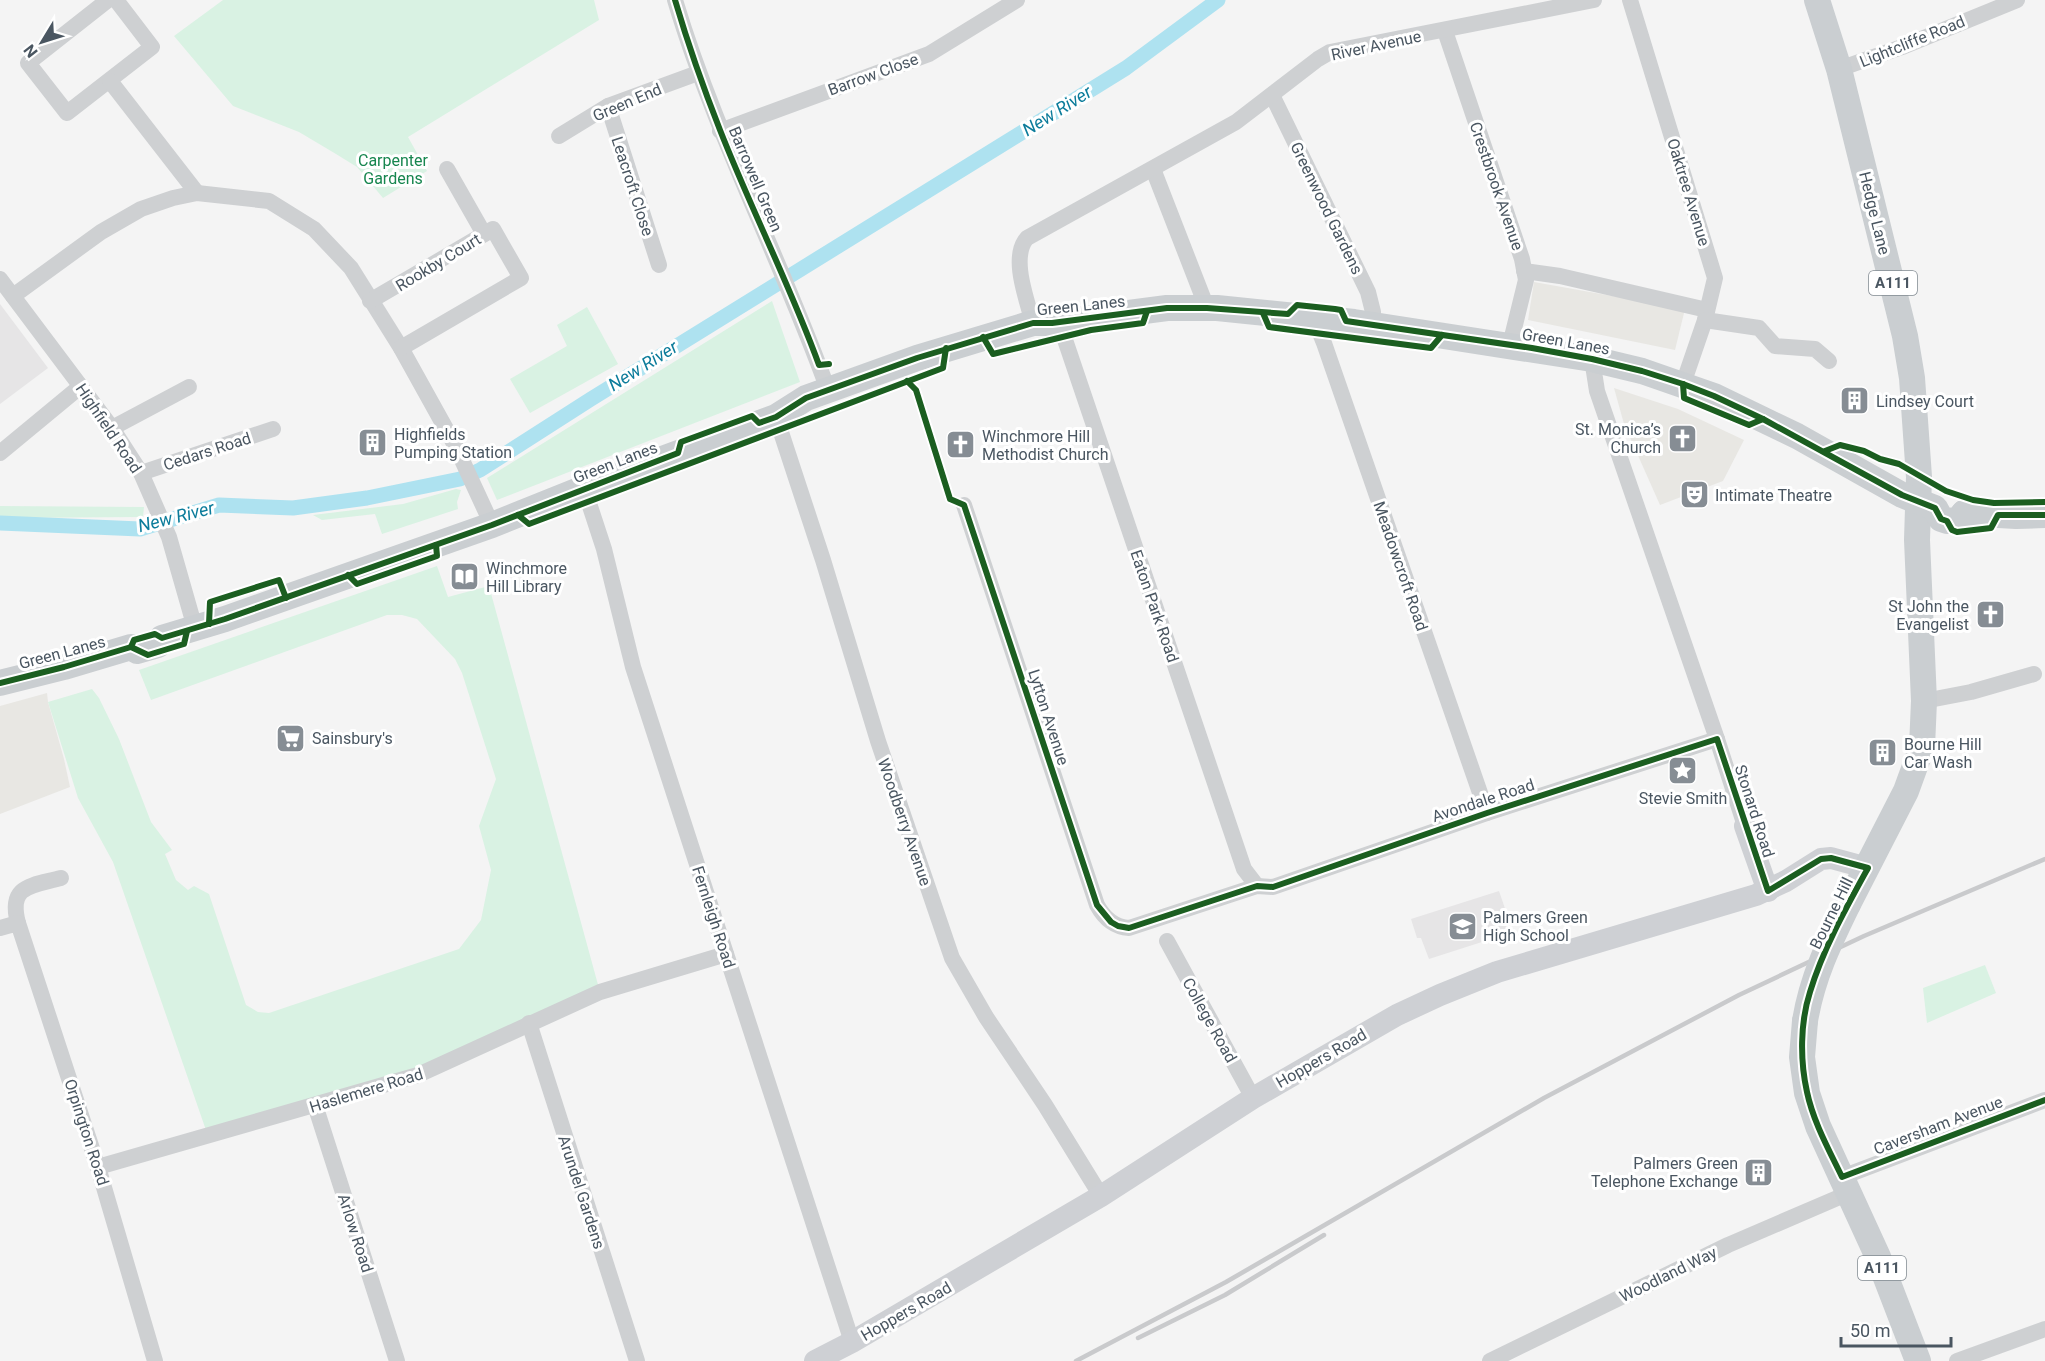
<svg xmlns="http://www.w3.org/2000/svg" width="2045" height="1361" font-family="Roboto,sans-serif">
	<rect width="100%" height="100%" fill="#f4f4f4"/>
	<g fill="#e8e7e3">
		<polygon points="1534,282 1685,309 1675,350 1528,320"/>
		<polygon points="1614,388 1678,409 1744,440 1723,481 1660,505 1624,424"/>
		<polygon points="47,693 48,702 64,759 70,787 0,814 0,706"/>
	</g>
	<g fill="#e6e5e6">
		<polygon points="0,304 48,368 0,404"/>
		<polygon points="1499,891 1513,932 1429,959 1421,938 1417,938 1411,919"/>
	</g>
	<g fill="#d9f2e3">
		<polygon points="223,0 594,0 599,20 408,137 427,171 383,198 357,167 336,154 299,132 233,106 174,36"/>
		<polygon points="772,301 800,382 497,500 487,478"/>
		<polygon points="587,307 618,364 530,413 510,379 567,346 557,325"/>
		<polygon points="456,489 461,490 457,502 458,509 382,534 375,514 322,520 313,515 403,504"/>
		<polygon points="0,506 144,507 143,517 0,518"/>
		<polygon points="437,566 448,597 489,586 600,992 356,1093 208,1136 113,862 78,798 48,702 92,689 99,698 119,739 151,822 172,850 165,854 176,880 188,890 194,886 209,894 246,1005 258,1012 269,1013 459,949 481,920 491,870 479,826 496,779 462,673 455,659 417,619 402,615 387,615 151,700 139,670"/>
		<polygon points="1985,965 1996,993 1927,1023 1923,988"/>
	</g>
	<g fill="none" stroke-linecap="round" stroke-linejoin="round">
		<polyline stroke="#aee2f0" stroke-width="15" points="0,523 140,529 219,505 293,508 367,498 460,479 480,470 591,399 1126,68 1218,0"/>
		<g stroke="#ced0d2" stroke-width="16">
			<polyline points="108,0 28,63 67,113 152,47 116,0"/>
			<path d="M 675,0 C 715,134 781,259 828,390"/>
			<polyline points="1630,0 1715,278 1705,320 1683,384"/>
			<polyline points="1445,31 1522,259 1526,280 1510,345"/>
			<polyline points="1839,69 1902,47 2017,0"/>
			<polyline points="110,81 197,193"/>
			<polyline points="1272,95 1368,292 1373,312 1372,324"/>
			<polyline points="608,106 659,265"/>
			<polyline points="720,131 929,54 1017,0"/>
			<polyline points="559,136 608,106 698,73"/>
			<polyline points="447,169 484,234"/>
			<polyline points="1153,169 1207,308"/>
			<polyline points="1524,271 1560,276 1707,310"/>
			<polyline points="0,279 112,428 141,473 169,537 195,628"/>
			<polyline points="13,296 101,232 141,209 173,198 197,193 269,201 314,229 351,268 401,348 456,447 492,525"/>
			<polyline points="370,301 493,229 521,278 401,348"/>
			<polyline points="1320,318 1320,333 1324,343 1487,813"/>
			<polyline points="1705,320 1759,328 1775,346 1815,349 1829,361"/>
			<polyline points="1059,322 1244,869 1257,886"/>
			<path d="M 1033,323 C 1027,300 1010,257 1027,238 L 1236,122 L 1318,59 L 1330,52 L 1594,0"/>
			<polyline points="1592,359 1597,391 1717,739 1745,826"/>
			<polyline points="776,417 823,560 878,741 952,958 986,1017 1045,1105 1101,1196"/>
			<polyline points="112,428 189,387"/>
			<polyline points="0,453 81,386"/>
			<polyline points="141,473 273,429"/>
			<polyline points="584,488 604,549 633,667 852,1342"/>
			<path d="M 964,505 L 1097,905 C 1104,918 1114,927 1129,928 L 1257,886 L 1273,887 L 1487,813 L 1717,739"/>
			<polyline points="1924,701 1971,692 2034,674"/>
			<path d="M 18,923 C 8,885 31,886 61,878"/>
			<polyline points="0,928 18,923 98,1167 155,1361"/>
			<polyline points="1167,941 1253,1098"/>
			<polyline points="529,1023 637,1361"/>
			<polyline points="315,1105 397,1361"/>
			<polyline points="98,1167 418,1075 600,992 726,954"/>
			<polyline points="1842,1177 2045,1100"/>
			<polyline points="1490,1361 1728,1245 1849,1193"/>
			<polyline points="1957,1361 2045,1329"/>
		</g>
		<g stroke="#ced0d4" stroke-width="22">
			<polyline points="1745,826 1768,891"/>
			<polyline points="815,1361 852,1342 1101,1196 1253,1098 1397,1015 1440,995 1497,972 1756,895 1786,881 1821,859 1831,858 1868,868"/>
		</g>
		<g stroke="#caced1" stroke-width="26">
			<polyline points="1817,0 1839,69 1905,336 1912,378 1919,477 1917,540 1924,701 1922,747 1906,791 1848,904"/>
			<polyline points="1964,513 2016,516 2045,515"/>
			<polyline points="0,683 64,667 131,647 137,651 158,645 162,638 225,619 492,525 584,488 776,417 806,398 917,358 1033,323 1052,323 1167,308 1217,308 1354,322 1592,359 1642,371 1714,396 1797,436 1902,495 1935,508 1941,519 1947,521 1958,520 1964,513"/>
			<polyline points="1805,1021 1802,1057 1807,1093 1818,1126 1878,1257 1918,1361"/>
		</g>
		<g stroke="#c9cacc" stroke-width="4.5">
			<polyline points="1138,1338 1225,1295 1324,1235"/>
			<polyline points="1076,1361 1226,1282 1544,1098 1739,995 1864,936 2045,859"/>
		</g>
		<path stroke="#caced1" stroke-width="26" d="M 1805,1021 C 1812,978 1829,943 1848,904"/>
		<defs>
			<g id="cycleway">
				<path d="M 675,0 C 688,44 703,87 720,130 C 751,209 790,285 819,365 L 829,364"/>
				<polyline points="1263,313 1269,327 1431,348 1442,335"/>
				<polyline points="983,337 993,354 1091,330 1143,323 1147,311"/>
				<path d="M 907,381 L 916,390 L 950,499 L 964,505 L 1097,905 L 1111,922 L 1118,926 L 1129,928 L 1257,886 L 1273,887 L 1487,813 L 1717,739 L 1768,891 L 1821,859 L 1831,858 L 1868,868 C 1846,908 1823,949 1810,992 C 1800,1023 1800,1061 1807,1092 C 1813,1121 1829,1150 1842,1177 L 2045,1100"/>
				<polyline points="1683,384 1684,398 1749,425 1763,419"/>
				<polyline points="1825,451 1840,445 1864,451 1880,459 1899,464 1946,491 1973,500 1994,503 2045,502"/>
				<polyline points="518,515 529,524 943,368 946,348"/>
				<polyline points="348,575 357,584 437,556 436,545"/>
				<polyline points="209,624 210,602 279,580 286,598"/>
				<polyline points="131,647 134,640 155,634 162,638 225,619 492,525 678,453 681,442 752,416 759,423 776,417 806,398 917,358 1033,323 1052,323 1167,308 1207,308 1288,314 1297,305 1335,309 1341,310 1346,321 1532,348 1592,359 1642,371 1683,384 1714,396 1763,419 1902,495 1935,508 1941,519 1947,521 1952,530 1957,532 1991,528 1998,515 2045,515"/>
				<polyline points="0,683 64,667 131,647 148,655 184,644 187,631"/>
			</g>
		</defs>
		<use href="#cycleway" stroke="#fff" stroke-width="10"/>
		<use href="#cycleway" stroke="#1b5e20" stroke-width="6"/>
	</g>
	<defs>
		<symbol id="building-square" viewBox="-11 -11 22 22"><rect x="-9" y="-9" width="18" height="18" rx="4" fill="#868d94" stroke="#fff"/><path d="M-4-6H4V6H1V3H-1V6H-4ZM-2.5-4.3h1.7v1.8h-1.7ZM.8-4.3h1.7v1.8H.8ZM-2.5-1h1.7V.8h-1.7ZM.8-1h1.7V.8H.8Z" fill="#fff"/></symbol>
		<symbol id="church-square" viewBox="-11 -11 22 22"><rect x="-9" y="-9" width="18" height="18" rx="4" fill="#868d94" stroke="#fff"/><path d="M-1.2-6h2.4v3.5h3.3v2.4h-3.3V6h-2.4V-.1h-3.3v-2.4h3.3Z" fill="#fff"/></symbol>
		<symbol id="theatre-square" viewBox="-11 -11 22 22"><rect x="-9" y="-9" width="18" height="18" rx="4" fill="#868d94" stroke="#fff"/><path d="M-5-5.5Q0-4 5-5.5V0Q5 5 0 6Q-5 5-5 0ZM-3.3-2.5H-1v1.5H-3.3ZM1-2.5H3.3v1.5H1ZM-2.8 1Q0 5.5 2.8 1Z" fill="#fff"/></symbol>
		<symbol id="library-square" viewBox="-11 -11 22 22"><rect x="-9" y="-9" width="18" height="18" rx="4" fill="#868d94" stroke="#fff"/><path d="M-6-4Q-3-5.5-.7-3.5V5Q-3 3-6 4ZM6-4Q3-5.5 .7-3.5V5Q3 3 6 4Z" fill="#fff"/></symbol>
		<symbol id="supermarket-square" viewBox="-11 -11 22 22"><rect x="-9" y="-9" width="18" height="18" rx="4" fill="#868d94" stroke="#fff"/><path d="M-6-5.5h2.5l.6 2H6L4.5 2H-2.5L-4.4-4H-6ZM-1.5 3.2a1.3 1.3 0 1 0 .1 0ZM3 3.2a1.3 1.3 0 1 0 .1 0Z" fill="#fff"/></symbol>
		<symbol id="sight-square" viewBox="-11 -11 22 22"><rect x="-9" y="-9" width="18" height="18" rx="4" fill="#868d94" stroke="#fff"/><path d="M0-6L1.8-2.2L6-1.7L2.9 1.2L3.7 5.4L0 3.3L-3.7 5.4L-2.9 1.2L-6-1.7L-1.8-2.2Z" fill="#fff"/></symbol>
		<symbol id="school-square" viewBox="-11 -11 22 22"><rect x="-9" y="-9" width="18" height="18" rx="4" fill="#868d94" stroke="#fff"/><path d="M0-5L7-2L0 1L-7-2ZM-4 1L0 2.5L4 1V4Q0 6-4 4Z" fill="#fff"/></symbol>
	</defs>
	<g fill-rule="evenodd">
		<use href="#building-square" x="1838" y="384" width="33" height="33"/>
		<use href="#church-square" x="1666" y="422" width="33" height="33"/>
		<use href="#building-square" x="356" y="426" width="33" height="33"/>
		<use href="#church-square" x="944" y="428" width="33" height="33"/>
		<use href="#theatre-square" x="1678" y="478" width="33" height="33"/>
		<use href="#library-square" x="448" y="560" width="33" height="33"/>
		<use href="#church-square" x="1974" y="598" width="33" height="33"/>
		<use href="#supermarket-square" x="274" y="722" width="33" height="33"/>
		<use href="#building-square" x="1866" y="736" width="33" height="33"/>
		<use href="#sight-square" x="1666" y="754" width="33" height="33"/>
		<use href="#school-square" x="1446" y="910" width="33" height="33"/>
		<use href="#building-square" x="1742" y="1156" width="33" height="33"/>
	</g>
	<g text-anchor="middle" stroke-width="6" stroke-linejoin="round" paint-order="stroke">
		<g fill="#fff" stroke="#808990" stroke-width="1.5">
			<rect x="1869" y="271" width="48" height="24" rx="4.5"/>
			<rect x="1858" y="1256" width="48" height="24" rx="4.5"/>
		</g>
		<g font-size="15" font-weight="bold" fill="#4a5661">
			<text x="1893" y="288">A111</text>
			<text x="1882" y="1273">A111</text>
		</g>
		<g font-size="16" fill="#4a5661" stroke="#fff">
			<text transform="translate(1912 41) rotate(-22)" y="6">Lightcliffe Road</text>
			<text transform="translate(1376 45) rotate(-12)" y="6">River Avenue</text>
			<text transform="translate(873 74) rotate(-20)" y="6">Barrow Close</text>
			<text transform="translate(627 102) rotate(-23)" y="6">Green End</text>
			<text transform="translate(756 179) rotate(67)" y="6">Barrowell Green</text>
			<text transform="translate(633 186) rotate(72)" y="6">Leacroft Close</text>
			<text transform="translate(1497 186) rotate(71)" y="6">Crestbrook Avenue</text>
			<text transform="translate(1689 192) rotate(73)" y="6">Oaktree Avenue</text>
			<text transform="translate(1327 208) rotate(64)" y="6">Greenwood Gardens</text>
			<text transform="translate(1875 213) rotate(76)" y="6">Hedge Lane</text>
			<text transform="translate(438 262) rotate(-31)" y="6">Rookby Court</text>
			<text transform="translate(1081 305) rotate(-6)" y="6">Green Lanes</text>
			<text transform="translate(1566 341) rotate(10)" y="6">Green Lanes</text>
			<text transform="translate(109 428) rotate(56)" y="6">Highfield Road</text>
			<text transform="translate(207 451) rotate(-18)" y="6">Cedars Road</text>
			<text transform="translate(615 462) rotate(-21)" y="6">Green Lanes</text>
			<text transform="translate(1401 566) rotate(71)" y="6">Meadowcroft Road</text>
			<text transform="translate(1155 606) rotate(71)" y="6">Eaton Park Road</text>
			<text transform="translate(62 652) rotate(-15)" y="6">Green Lanes</text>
			<text transform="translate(1049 717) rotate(72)" y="6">Lytton Avenue</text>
			<text transform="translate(1483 800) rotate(-18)" y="6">Avondale Road</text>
			<text transform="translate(1755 811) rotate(72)" y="6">Stonard Road</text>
			<text transform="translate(905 822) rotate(71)" y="6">Woodberry Avenue</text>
			<text transform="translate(1831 913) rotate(-64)" y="6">Bourne Hill</text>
			<text transform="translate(714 917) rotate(72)" y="6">Fernleigh Road</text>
			<text transform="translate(1210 1020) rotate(61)" y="6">College Road</text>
			<text transform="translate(1321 1058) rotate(-30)" y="6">Hoppers Road</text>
			<text transform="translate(366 1090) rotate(-17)" y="6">Haslemere Road</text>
			<text transform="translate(1938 1125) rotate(-21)" y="6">Caversham Avenue</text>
			<text transform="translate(87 1132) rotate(72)" y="6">Orpington Road</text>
			<text transform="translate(582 1192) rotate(72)" y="6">Arundel Gardens</text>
			<text transform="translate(356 1233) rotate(72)" y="6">Arlow Road</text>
			<text transform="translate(1668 1274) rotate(-26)" y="6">Woodland Way</text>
			<text transform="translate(906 1311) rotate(-30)" y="6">Hoppers Road</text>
		</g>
		<g font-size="16" fill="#17864f" stroke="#fff">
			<text x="393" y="166">Carpenter<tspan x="393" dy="18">Gardens</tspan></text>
		</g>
		<g font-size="16" fill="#4a5661" stroke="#fff" text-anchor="start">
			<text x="1876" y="407">Lindsey Court</text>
			<text x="1661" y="435" text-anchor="end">St. Monica’s<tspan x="1661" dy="18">Church</tspan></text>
			<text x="394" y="440">Highfields<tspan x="394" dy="18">Pumping Station</tspan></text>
			<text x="982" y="442">Winchmore Hill<tspan x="982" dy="18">Methodist Church</tspan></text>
			<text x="1715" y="501">Intimate Theatre</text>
			<text x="486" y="574">Winchmore<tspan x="486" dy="18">Hill Library</tspan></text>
			<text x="1969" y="612" text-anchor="end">St John the<tspan x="1969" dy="18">Evangelist</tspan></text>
			<text x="312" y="744">Sainsbury's</text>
			<text x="1904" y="750">Bourne Hill<tspan x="1904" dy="18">Car Wash</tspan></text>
			<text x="1683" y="804" text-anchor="middle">Stevie Smith</text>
			<text x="1483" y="923">Palmers Green<tspan x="1483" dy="18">High School</tspan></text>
			<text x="1738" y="1169" text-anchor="end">Palmers Green<tspan x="1738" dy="18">Telephone Exchange</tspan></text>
		</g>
		<g font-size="18" font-style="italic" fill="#0c7c9b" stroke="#fff">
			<text transform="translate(1057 111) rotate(-32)" y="6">New River</text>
			<text transform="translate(643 366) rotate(-32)" y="6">New River</text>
			<text transform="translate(176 517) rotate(-14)" y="6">New River</text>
		</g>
	</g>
	<g transform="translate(42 42) rotate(232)" stroke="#ffffff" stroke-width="4.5" paint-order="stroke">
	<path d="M0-4.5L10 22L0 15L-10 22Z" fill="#4a5661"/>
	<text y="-9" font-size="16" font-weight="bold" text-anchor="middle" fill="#4a5661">N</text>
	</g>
	<path d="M1841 1337v9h110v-9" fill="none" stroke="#4a5661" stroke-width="3"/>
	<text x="1850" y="1337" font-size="18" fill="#4a5661" stroke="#ffffff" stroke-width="4.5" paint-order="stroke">50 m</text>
</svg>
